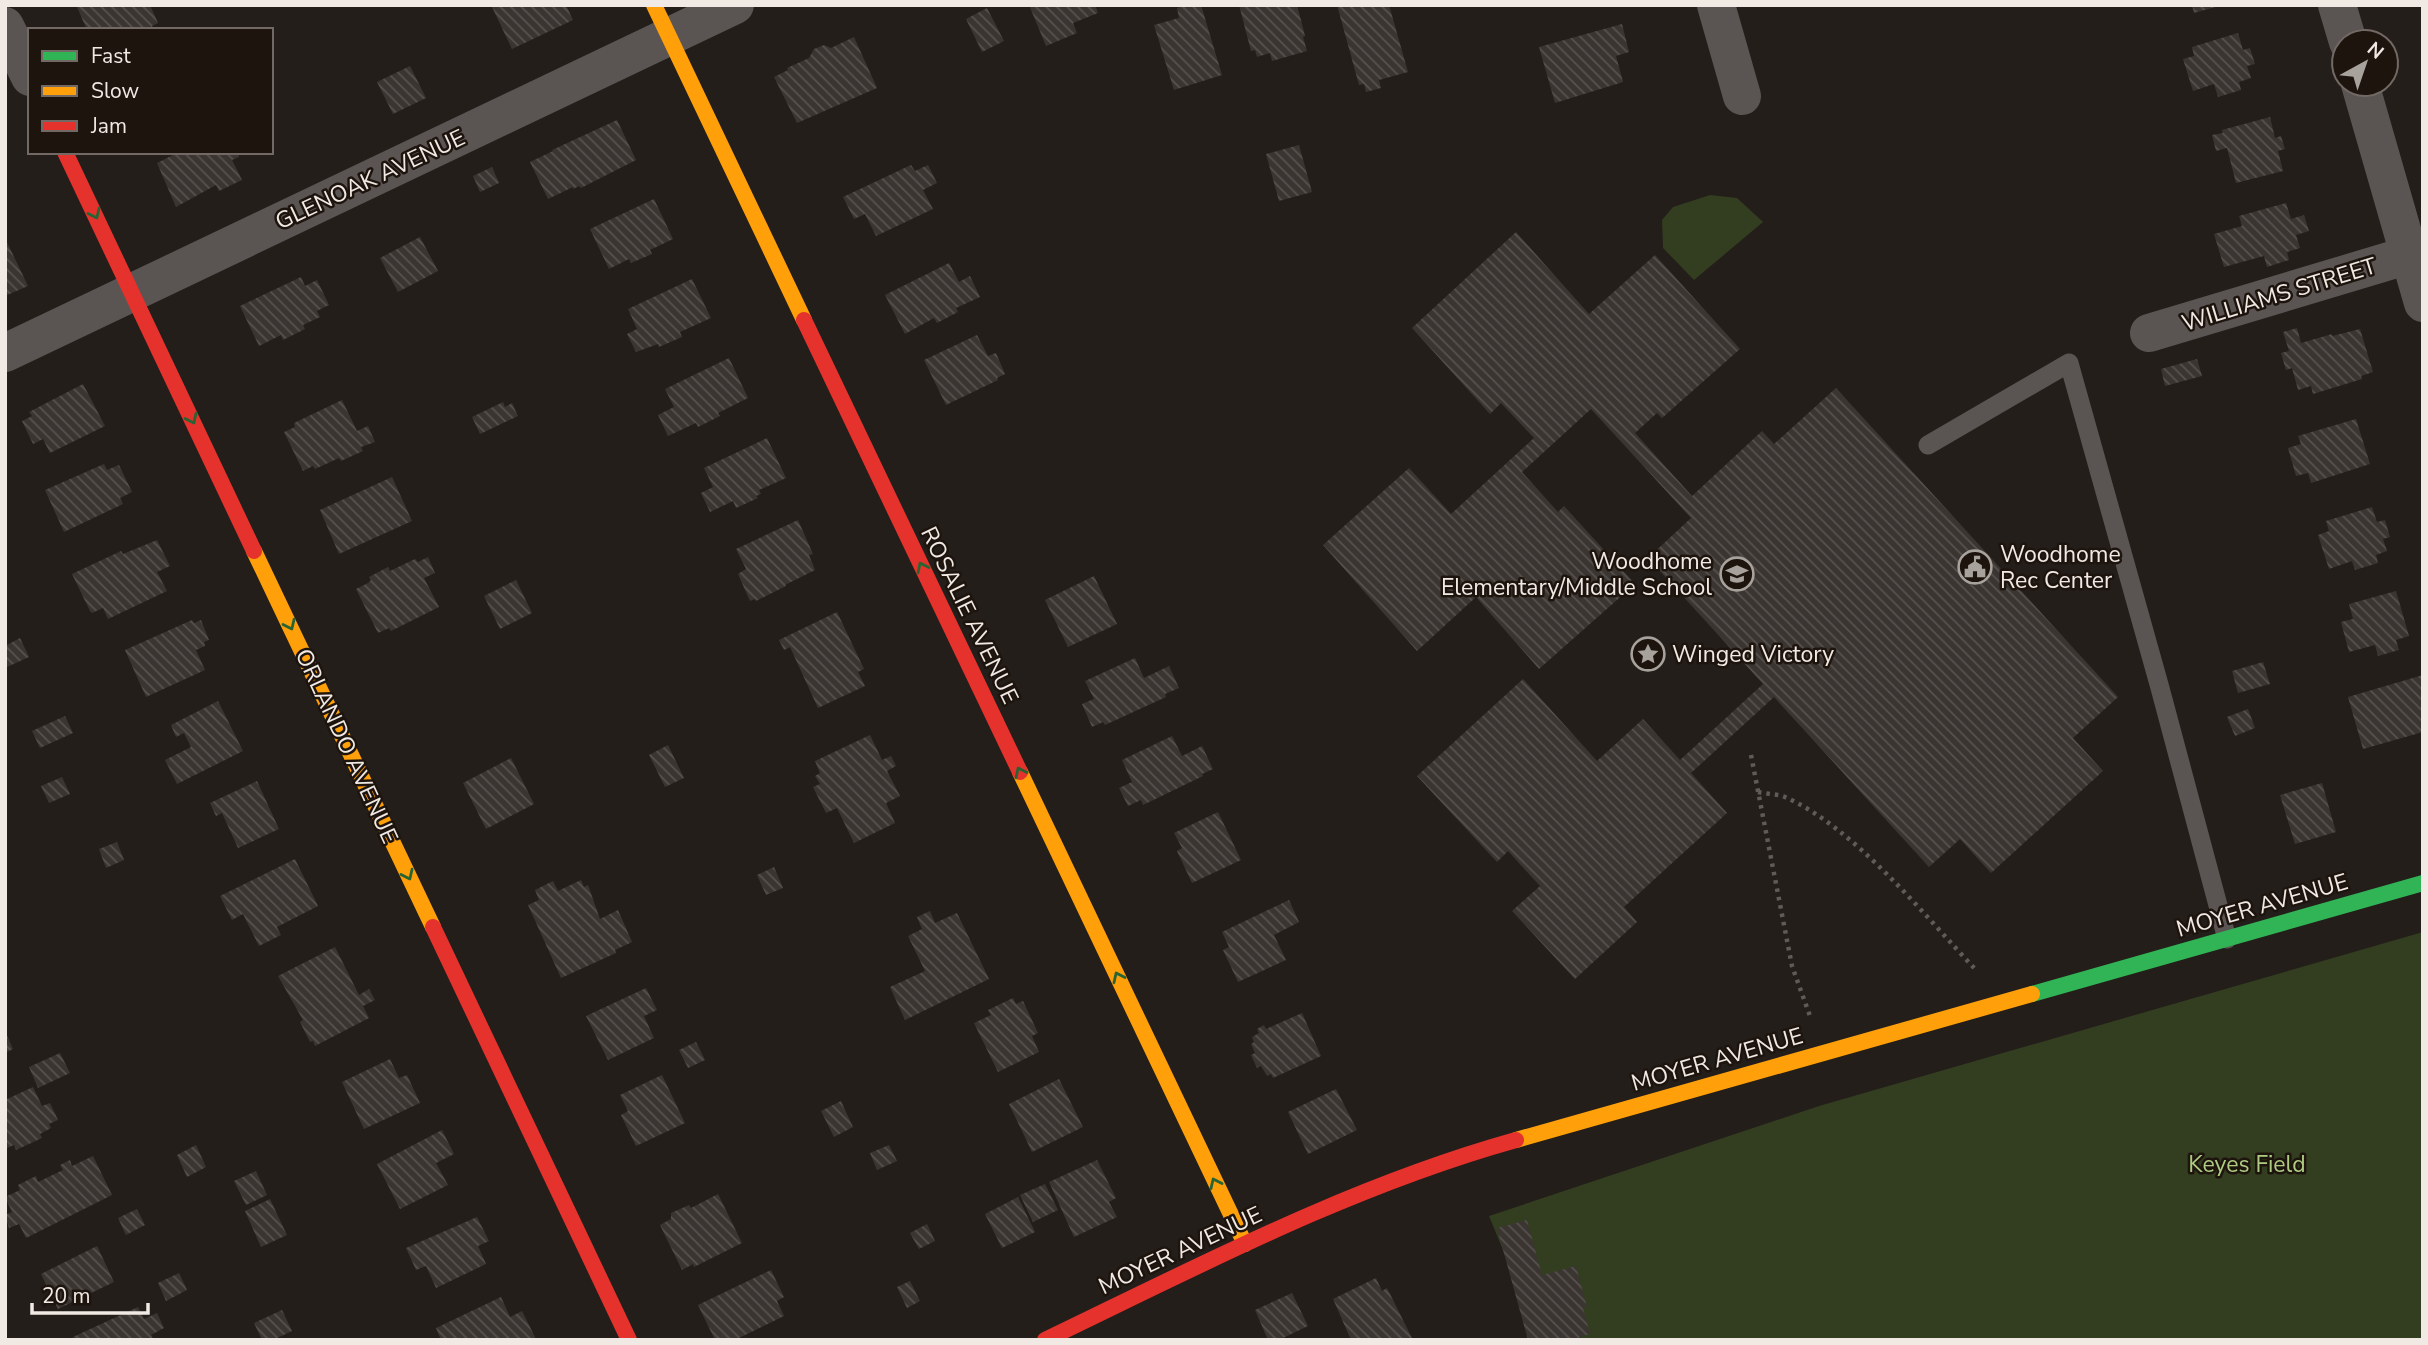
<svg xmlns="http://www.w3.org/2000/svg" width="2428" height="1345" font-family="'Nunito Sans',sans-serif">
	<defs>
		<pattern id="building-back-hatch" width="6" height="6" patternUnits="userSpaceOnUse" patternTransform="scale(1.75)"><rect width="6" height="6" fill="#3a3531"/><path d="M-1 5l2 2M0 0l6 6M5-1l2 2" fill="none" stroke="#57524f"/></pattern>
	</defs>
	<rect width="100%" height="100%" fill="#231e1a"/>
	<g fill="#333d20">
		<polygon points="1710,195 1737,198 1763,222 1694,280 1663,248 1662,220 1673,207"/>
		<polygon points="2423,932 2423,1340 1540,1340 1489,1216 1819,1106"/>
	</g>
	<g fill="url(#building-back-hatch)">
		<polygon points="81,5 150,5 158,23 152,26 154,30 87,30 77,7"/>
		<polygon points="496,5 566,5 573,20 512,49 492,7"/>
		<polygon points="1029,5 1095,5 1098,13 1073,23 1077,33 1046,46"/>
		<polygon points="1186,5 1201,5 1222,75 1174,90 1154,25 1179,18 1177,8"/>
		<polygon points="1239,5 1297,5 1305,36 1303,37 1307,51 1272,61 1270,53 1257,57 1255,50 1251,51"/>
		<polygon points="1337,5 1389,5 1408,72 1379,80 1381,88 1366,92 1364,84 1359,85"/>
		<polygon points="2192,5 2219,5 2219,6 2194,13"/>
		<polygon points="987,8 1004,41 982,52 966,19"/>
		<polygon points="1622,24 1629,52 1616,56 1623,82 1555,103 1539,47"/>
		<polygon points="2238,33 2243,50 2250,48 2255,64 2247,66 2251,78 2239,82 2241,90 2218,97 2214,84 2193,91 2183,59 2194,56 2192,47"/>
		<polygon points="854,37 877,88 797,123 774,77 788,70 787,68 809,58 814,49 824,45 831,48"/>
		<polygon points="410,66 426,98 393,114 377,82"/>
		<polygon points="2270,117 2275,138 2281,136 2285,149 2278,151 2283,171 2236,183 2227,148 2216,151 2212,135 2223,133 2222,130"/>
		<polygon points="617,120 636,160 581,188 579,186 573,189 573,187 548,199 530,162 553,151 552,150"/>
		<polygon points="1299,145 1312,192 1279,201 1266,154"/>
		<polygon points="179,152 237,152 239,157 232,160 242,180 219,191 216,185 176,207 157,163"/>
		<polygon points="911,165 915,171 928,165 937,183 923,190 933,209 876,236 865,214 854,219 843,197"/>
		<polygon points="492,167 499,183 480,192 473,176"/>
		<polygon points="654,199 673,239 650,250 652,254 631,263 629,259 609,269 590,229"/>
		<polygon points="2286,203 2291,219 2304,215 2309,231 2296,235 2300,248 2287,252 2289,260 2267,267 2264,256 2224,267 2214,234 2242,226 2239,216"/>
		<polygon points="1516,232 1589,314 1655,255 1740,349 1662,418 1657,413 1635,433 1692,496 1762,431 1774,444 1836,388 2118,697 2073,738 2103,771 1991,873 1960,839 1929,867 1774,697 1691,773 1727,813 1624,907 1637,922 1575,979 1512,911 1540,886 1508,851 1497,862 1417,776 1523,679 1597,761 1643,719 1680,760 1763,684 1648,558 1691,518 1591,409 1522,472 1558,512 1564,506 1635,584 1539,669 1476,597 1417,651 1323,545 1409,468 1451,514 1534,438 1501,403 1490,414 1412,328"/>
		<polygon points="420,237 438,271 398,292 380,258"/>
		<polygon points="5,238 28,286 5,296"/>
		<polygon points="949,263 959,282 970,276 980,297 956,308 958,312 937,323 934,318 905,334 885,295"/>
		<polygon points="301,277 305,286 317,280 329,305 317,311 320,317 303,325 305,329 283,340 281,335 259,346 240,306"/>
		<polygon points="692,279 711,318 680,332 682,337 659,347 658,344 636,352 627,334 637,329 628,309"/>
		<polygon points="2297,328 2301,343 2332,334 2332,336 2360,329 2373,372 2361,376 2362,379 2313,394 2311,386 2298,390 2292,368 2286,370 2281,353 2289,351 2283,332"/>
		<polygon points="977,335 988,356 996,353 1005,374 997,378 998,380 946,405 924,360"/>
		<polygon points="729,358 748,398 718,413 720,416 698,427 696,423 668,436 658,415 674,407 665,389"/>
		<polygon points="2197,359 2202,376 2165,386 2161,369"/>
		<polygon points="83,384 105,426 50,453 43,439 33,444 22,421 32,416 29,412"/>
		<polygon points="342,400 357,431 368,426 375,442 361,447 363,451 341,461 339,458 315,469 313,466 303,471 284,432 295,427 294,423"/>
		<polygon points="503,402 505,407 512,403 518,416 480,434 472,417"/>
		<polygon points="2356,419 2370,464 2311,483 2308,473 2296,476 2288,448 2301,444 2298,436"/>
		<polygon points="767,438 786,478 759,490 761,494 756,496 758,498 736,508 733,501 710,512 701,493 713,487 704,468"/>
		<polygon points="104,464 107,470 119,465 132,492 120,498 123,504 64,532 45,490"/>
		<polygon points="392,477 412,521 339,554 320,510"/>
		<polygon points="2372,507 2377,522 2385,520 2390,537 2383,539 2387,551 2376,555 2378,563 2355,570 2352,561 2329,569 2318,535 2329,531 2326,521"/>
		<polygon points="798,520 813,554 809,555 815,570 785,585 786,586 756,601 755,599 750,601 738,574 746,569 736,549"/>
		<polygon points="157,540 170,566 157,572 167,591 108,619 103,608 92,613 90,611 72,574 121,551 123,554"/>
		<polygon points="428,557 435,573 424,578 439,607 391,631 389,628 378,633 356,589 368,583 371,580 369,577 388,567 390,571 415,559 418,562"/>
		<polygon points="1094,576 1117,624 1068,647 1045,600"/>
		<polygon points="516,580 532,613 500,629 484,596"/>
		<polygon points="2396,591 2409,636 2396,640 2399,650 2378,656 2375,645 2349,652 2341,622 2353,619 2349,604"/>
		<polygon points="837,612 864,669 858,672 865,686 818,708 790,647 784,650 779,640"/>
		<polygon points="192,620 194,623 201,620 209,640 204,642 205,646 196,650 205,670 146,697 125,650"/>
		<polygon points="20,638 29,657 5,668 5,646"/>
		<polygon points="1135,658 1144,678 1169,666 1179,688 1165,694 1166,697 1105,725 1103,722 1092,727 1082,704 1094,699 1085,681"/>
		<polygon points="2263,662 2270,684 2238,693 2232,671"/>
		<polygon points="2423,675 2423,732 2363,749 2348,697"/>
		<polygon points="218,701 243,751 177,784 165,760 191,747 184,733 176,737 171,725"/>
		<polygon points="2248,709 2255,728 2235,736 2227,717"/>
		<polygon points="65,716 73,733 40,748 32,731"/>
		<polygon points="870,735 882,760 891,756 896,766 887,771 900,796 886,803 895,823 854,843 837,808 826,813 813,787 820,784 815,776 820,773 815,761"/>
		<polygon points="1172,736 1182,756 1202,746 1213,769 1202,774 1203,776 1143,805 1141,800 1128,806 1119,788 1132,782 1122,760"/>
		<polygon points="668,745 684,778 665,787 649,755"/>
		<polygon points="511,758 534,804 486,829 463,783"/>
		<polygon points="62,777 70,794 49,803 41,786"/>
		<polygon points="257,781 279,829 238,848 222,813 216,816 210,803"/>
		<polygon points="2322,783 2336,832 2295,844 2280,795"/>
		<polygon points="1218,812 1241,860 1192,883 1177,851 1182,848 1174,833"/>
		<polygon points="117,842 124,860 106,868 99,849"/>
		<polygon points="295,859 318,906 277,927 281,935 259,946 243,914 232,920 220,896"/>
		<polygon points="774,867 783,888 766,895 757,875"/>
		<polygon points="581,880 584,887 588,885 600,919 618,910 632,942 615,950 616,953 561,978 528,905 539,900 535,890 553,881 558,891"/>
		<polygon points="1289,900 1299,922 1274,935 1286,960 1238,982 1223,950 1229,947 1222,932"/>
		<polygon points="930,911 935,923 957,913 989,979 905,1020 890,987 925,971 908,936 922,929 917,917"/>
		<polygon points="335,947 359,995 369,989 375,1000 363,1006 369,1018 315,1046 313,1041 310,1042 300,1022 303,1020 278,976"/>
		<polygon points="646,988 657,1010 644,1016 654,1038 608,1060 586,1016"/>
		<polygon points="1013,998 1016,1004 1023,1001 1038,1033 1032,1036 1039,1052 998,1072 974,1023 991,1015 988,1010"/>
		<polygon points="1302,1013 1321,1056 1273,1078 1271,1074 1267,1076 1261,1066 1257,1068 1251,1055 1255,1053 1251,1044 1254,1042 1252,1037 1259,1033 1257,1029 1264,1025 1266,1029"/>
		<polygon points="5,1031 13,1049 5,1053"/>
		<polygon points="696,1042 705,1060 688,1068 679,1050"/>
		<polygon points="60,1053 70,1073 38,1088 29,1067"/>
		<polygon points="390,1059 399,1078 407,1075 420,1103 364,1129 342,1082"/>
		<polygon points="662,1075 685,1123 636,1146 621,1115 628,1111 620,1095"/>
		<polygon points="1059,1079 1083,1127 1032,1152 1009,1104"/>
		<polygon points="33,1087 42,1106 50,1103 58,1120 49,1124 51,1128 40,1134 42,1138 16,1150 14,1145 5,1149 5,1100"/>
		<polygon points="1336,1089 1357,1130 1308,1154 1288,1112"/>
		<polygon points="841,1101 853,1127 834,1137 821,1111"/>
		<polygon points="442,1130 454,1154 436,1163 448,1185 400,1209 377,1164"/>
		<polygon points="196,1145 206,1167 187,1177 177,1155"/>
		<polygon points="889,1145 897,1161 877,1170 870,1153"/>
		<polygon points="93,1156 112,1195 26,1238 19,1224 9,1228 5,1215 12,1212 5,1197 20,1190 18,1185 36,1176 38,1182 63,1170 60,1165 70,1160 72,1166"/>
		<polygon points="1097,1160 1116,1198 1109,1202 1117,1217 1074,1237 1049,1182"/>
		<polygon points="256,1171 267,1195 246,1205 234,1181"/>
		<polygon points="1045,1184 1058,1210 1033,1222 1020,1195"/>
		<polygon points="718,1194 742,1243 694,1267 693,1264 682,1270 660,1225 671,1219 671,1213 689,1205 691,1208"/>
		<polygon points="1018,1197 1035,1232 1002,1248 985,1214"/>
		<polygon points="270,1199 287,1235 261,1247 245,1211"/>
		<polygon points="137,1209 145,1225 126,1235 118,1218"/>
		<polygon points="477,1217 489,1241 478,1246 486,1264 436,1288 426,1266 416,1270 406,1248"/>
		<polygon points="1527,1220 1542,1275 1576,1266 1587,1307 1583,1308 1590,1334 1579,1337 1580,1340 1528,1340 1497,1228"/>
		<polygon points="927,1224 935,1241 919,1249 910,1233"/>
		<polygon points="97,1246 114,1282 58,1309 41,1274"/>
		<polygon points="771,1270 784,1297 777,1301 784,1316 735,1340 715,1340 698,1305"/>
		<polygon points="179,1273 187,1290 166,1301 158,1283"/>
		<polygon points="1376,1278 1382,1291 1387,1288 1413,1340 1351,1340 1333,1299"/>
		<polygon points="910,1281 920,1301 907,1308 897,1287"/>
		<polygon points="1292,1293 1308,1326 1279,1340 1268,1340 1255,1310"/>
		<polygon points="501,1297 510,1317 522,1311 536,1339 441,1340 436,1328"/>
		<polygon points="138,1307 144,1319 157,1313 164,1328 151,1335 154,1340 74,1340 73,1337"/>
		<polygon points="282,1310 292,1331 273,1340 262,1340 254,1323"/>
	</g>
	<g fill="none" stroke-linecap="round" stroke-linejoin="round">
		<g stroke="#5f5b59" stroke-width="4.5" stroke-dasharray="3.5 5" stroke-linecap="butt">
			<polyline points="1751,755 1792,966 1810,1016"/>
			<path d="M 1758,792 C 1767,794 1777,794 1785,797 C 1855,828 1924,915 1976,970"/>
		</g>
		<polyline stroke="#5a5553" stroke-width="19" points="1928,445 2069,363 2160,688 2227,939"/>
		<g stroke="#5a5553" stroke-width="38">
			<polyline points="1716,5 1742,96"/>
			<polyline points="2337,5 2348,42"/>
			<polyline points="5,26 30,77"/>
			<polyline points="2360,84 2423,303"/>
			<polyline points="2149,333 2409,255"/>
			<polyline points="5,353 735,5"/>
		</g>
		<polyline stroke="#30b455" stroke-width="16" points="2032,994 2423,883"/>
		<g stroke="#ff9f0a" stroke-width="16">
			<polyline points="654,5 804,320"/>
			<polyline points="254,551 433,927"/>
			<polyline points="1020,772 1245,1244"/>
			<polyline points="1516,1140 2032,994"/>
		</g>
		<g stroke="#e5322d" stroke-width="16">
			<polyline points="65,152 254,551"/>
			<polyline points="804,320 1020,772"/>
			<polyline points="433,927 629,1340"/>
			<path d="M 1045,1340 C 1199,1266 1351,1186 1516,1140"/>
		</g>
	</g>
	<defs><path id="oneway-chevron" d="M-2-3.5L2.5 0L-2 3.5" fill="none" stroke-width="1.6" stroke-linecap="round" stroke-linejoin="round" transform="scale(1.75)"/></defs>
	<g stroke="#276432">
		<use href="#oneway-chevron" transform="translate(95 214) rotate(65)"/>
		<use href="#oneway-chevron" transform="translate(192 419) rotate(65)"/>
		<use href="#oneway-chevron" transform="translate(922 567) rotate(-116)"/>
		<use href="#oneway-chevron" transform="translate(290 625) rotate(65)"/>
		<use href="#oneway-chevron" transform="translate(1020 772) rotate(-116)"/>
		<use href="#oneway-chevron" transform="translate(408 875) rotate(65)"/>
		<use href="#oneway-chevron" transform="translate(1118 977) rotate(-115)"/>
		<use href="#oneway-chevron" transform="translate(1215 1183) rotate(-115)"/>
	</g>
	<defs>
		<symbol id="civic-ring" viewBox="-11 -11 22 22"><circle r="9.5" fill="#1e140e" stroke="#a8a29d" stroke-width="1.5"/><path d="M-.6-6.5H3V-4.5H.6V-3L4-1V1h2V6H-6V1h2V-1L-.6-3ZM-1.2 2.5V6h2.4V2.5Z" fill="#a8a29d"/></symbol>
		<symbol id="school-ring" viewBox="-11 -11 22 22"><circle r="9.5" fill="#1e140e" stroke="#a8a29d" stroke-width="1.5"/><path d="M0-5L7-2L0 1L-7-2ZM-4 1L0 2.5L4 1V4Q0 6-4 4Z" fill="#a8a29d"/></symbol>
		<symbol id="sight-ring" viewBox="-11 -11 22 22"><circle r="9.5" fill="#1e140e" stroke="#a8a29d" stroke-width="1.5"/><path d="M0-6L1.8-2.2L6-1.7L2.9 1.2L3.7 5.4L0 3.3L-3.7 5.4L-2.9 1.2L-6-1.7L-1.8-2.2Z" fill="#a8a29d"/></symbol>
	</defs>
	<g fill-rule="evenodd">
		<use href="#civic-ring" x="1956" y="548" width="38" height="38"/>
		<use href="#school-ring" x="1718" y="555" width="38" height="38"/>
		<use href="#sight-ring" x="1629" y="635" width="38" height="38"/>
	</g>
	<g text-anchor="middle" stroke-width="5" stroke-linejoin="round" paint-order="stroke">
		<g font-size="23" fill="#f0e9e4" stroke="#1e140e">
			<text transform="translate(370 179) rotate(-25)" y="8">GLENOAK AVENUE</text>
			<text transform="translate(2279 294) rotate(-17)" y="8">WILLIAMS STREET</text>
			<text transform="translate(970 615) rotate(64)" y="8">ROSALIE AVENUE</text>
			<text transform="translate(347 746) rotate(65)" y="8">ORLANDO AVENUE</text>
			<text transform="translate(2262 905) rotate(-16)" y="8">MOYER AVENUE</text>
			<text transform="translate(1717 1059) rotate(-16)" y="8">MOYER AVENUE</text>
			<text transform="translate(1180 1250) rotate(-25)" y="8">MOYER AVENUE</text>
		</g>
		<g font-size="23" fill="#f0e9e4" stroke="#1e140e" text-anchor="start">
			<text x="2000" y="562">Woodhome<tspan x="2000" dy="26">Rec Center</tspan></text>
			<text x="1712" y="569" text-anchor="end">Woodhome<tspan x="1712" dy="26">Elementary/Middle School</tspan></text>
			<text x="1672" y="662">Winged Victory</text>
		</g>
		<g font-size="23" fill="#adcb81" stroke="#1e140e">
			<text x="2247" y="1172">Keyes Field</text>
		</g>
	</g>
	<rect width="2428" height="1345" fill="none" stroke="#f0e9e4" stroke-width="14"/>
	<rect x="28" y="28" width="245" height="126" fill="#1e140e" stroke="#726964" stroke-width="2"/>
	<rect x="42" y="51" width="35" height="10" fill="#30b455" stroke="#726964" stroke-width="2"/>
	<text x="91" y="63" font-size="21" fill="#f0e9e4">Fast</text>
	<rect x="42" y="86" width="35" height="10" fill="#ff9f0a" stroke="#726964" stroke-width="2"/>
	<text x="91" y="98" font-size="21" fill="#f0e9e4">Slow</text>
	<rect x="42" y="121" width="35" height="10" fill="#e5322d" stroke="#726964" stroke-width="2"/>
	<text x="91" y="133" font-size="21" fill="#f0e9e4">Jam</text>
	<g transform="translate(2365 63) rotate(40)"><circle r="33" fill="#1e140e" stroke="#726964" stroke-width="2"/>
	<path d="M0-5L12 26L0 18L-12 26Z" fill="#a8a29d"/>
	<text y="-10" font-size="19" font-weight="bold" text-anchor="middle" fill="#f0e9e4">N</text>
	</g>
	<path d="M32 1303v10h116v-10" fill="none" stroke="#f0e9e4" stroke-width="3.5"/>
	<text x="42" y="1303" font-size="21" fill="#f0e9e4" stroke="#1e140e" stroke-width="5" paint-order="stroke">20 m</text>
</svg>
